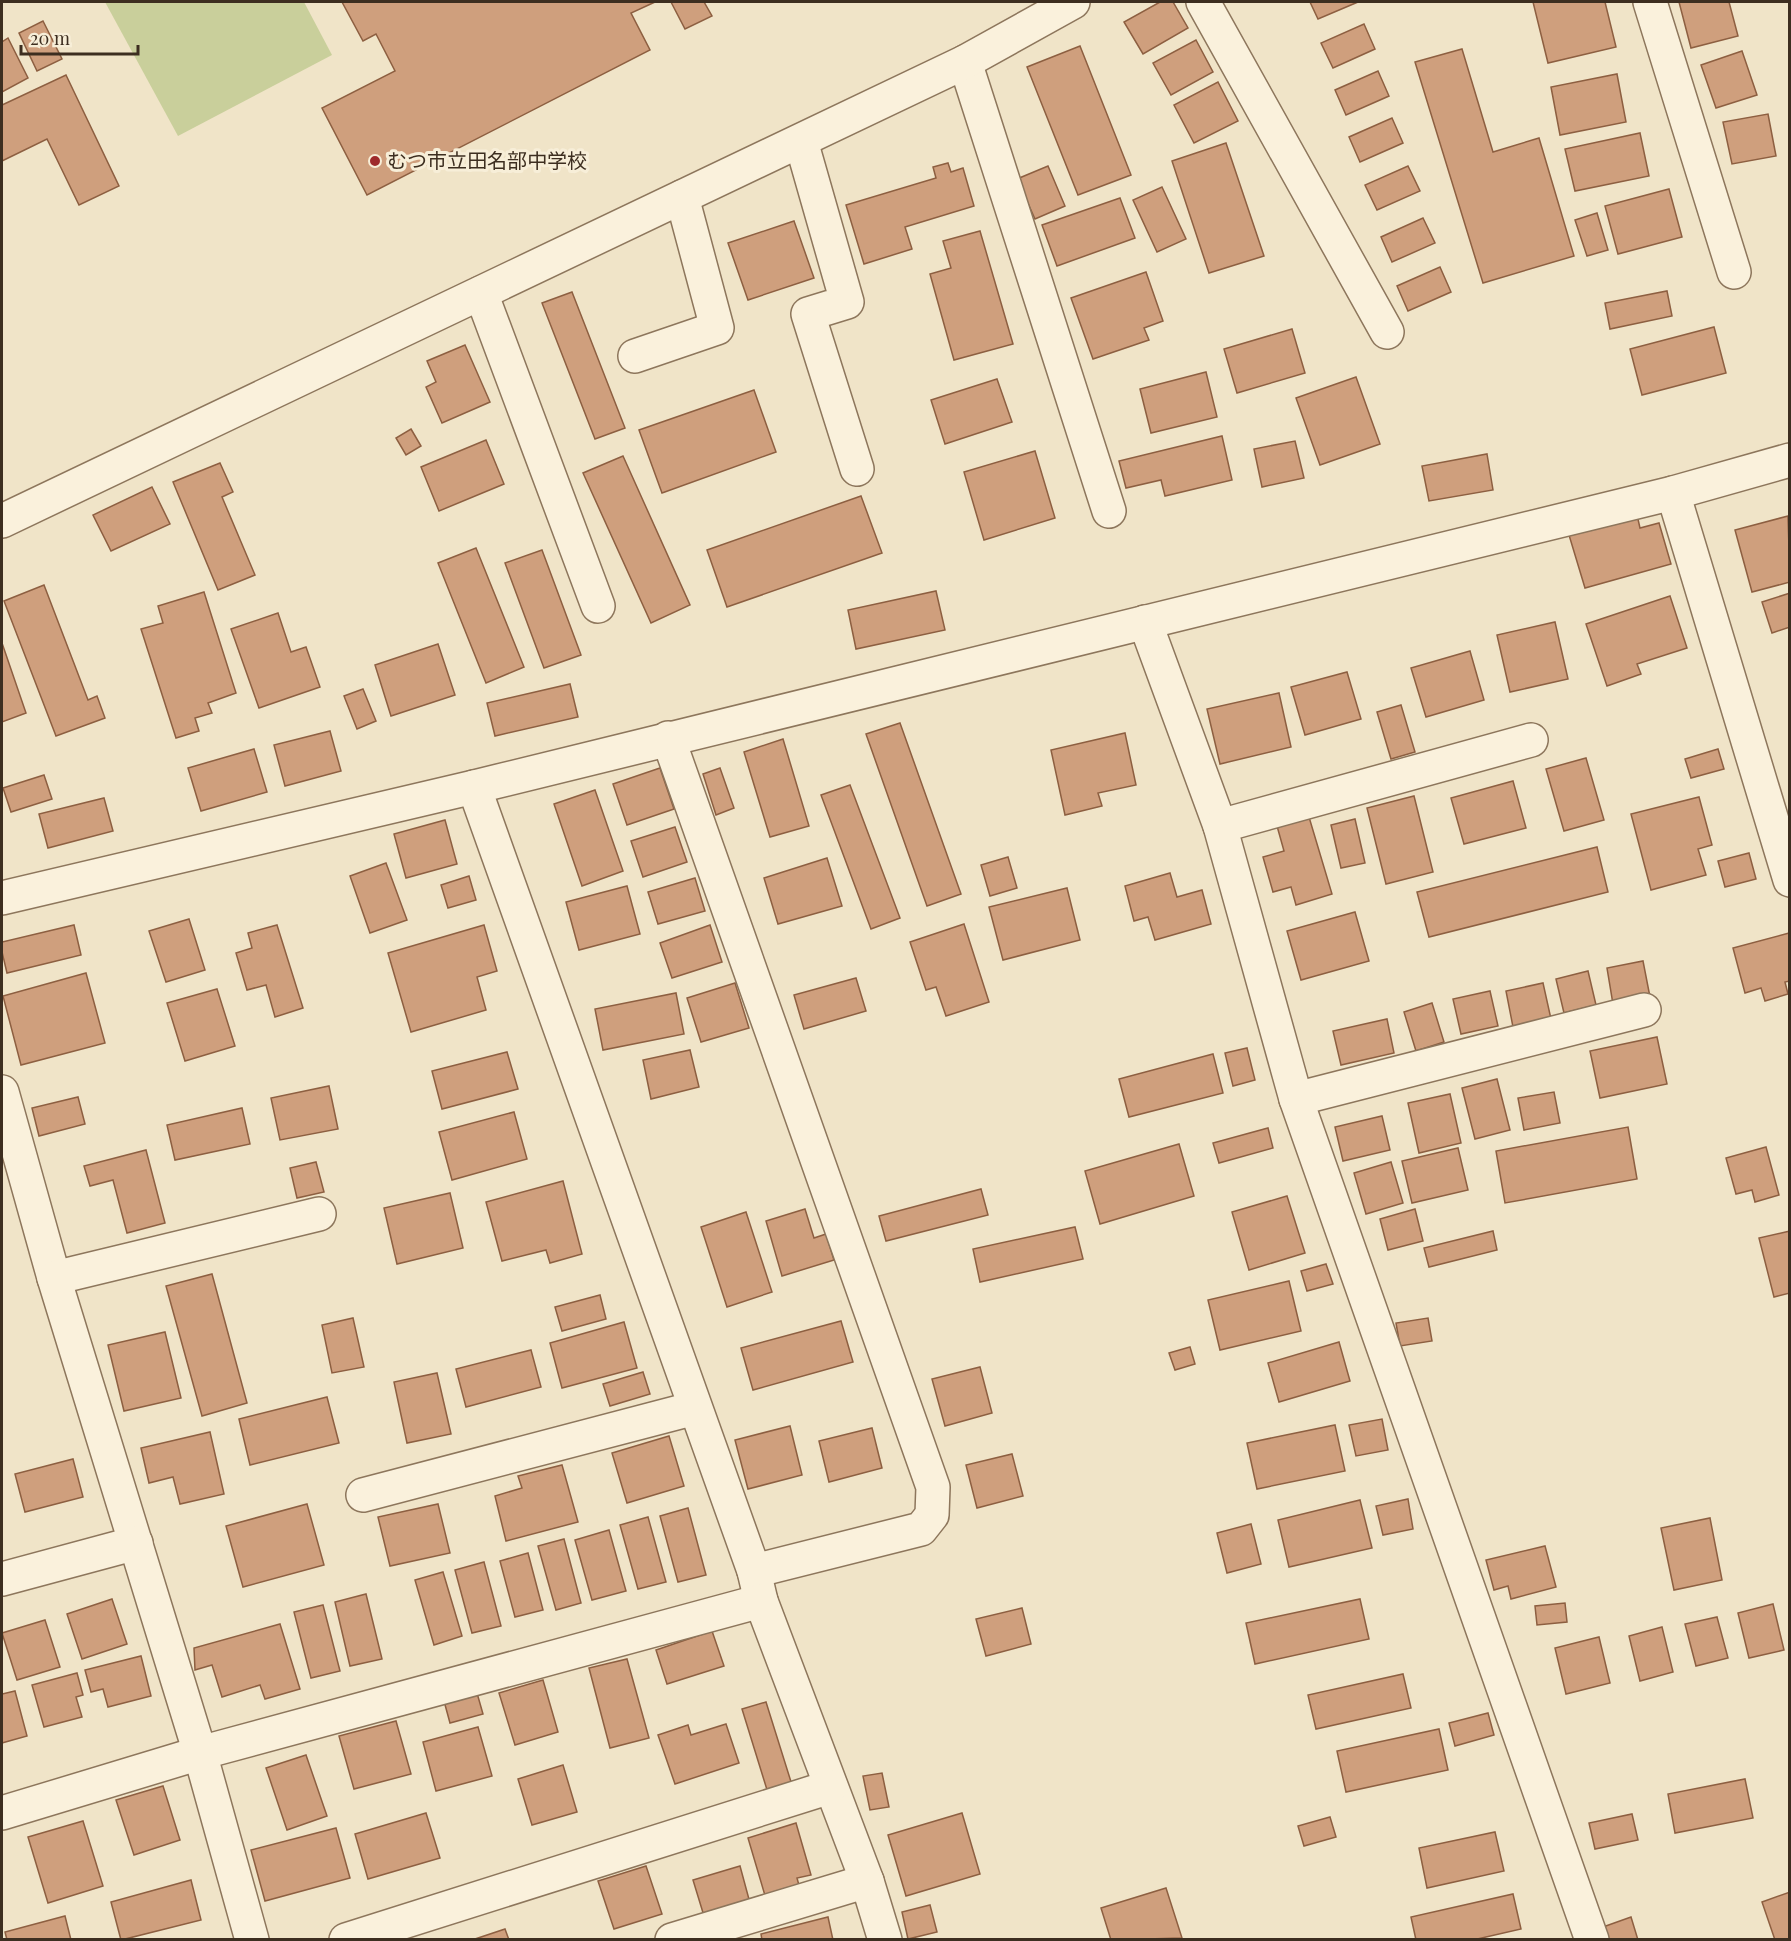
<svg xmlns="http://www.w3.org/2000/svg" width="1791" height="1941" font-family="'Playfair Display','Noto Sans JP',serif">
	<rect width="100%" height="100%" fill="#f0e4c8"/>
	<polygon fill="#c9cf9b" points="105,2 304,2 332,55 178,136"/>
	<g fill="#cf9f7d" stroke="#8d5f41" stroke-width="1.5">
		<polygon points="342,2 655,2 631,13 650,50 367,195 322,108 395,71 376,34 363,41"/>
		<polygon points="671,2 704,2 712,16 685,29"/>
		<polygon points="1160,2 1173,2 1188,28 1143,54 1124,22"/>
		<polygon points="1310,2 1358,2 1318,19"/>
		<polygon points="1533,2 1605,2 1616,47 1548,63"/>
		<polygon points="1679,2 1729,2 1738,36 1691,48"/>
		<polygon points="43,21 62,59 37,71 19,33"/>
		<polygon points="1364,24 1375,49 1333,68 1321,43"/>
		<polygon points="8,38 28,78 2,92 2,42"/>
		<polygon points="1196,40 1213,72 1171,95 1153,63"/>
		<polygon points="1080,46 1131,175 1078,195 1027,67"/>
		<polygon points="1462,49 1493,152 1539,138 1574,256 1483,283 1415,62"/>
		<polygon points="1742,51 1757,95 1716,108 1701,65"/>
		<polygon points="1378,71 1389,96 1346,115 1335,90"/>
		<polygon points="1617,74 1626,122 1560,135 1551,87"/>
		<polygon points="66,75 119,186 79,205 47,139 2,161 2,105"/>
		<polygon points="1218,82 1238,121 1194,143 1174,105"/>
		<polygon points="1768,114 1776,156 1732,164 1723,122"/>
		<polygon points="1392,118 1403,143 1360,162 1349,137"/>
		<polygon points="1640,133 1649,176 1575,191 1565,149"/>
		<polygon points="1226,143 1264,256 1209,273 1172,161"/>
		<polygon points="948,163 951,172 963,168 974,206 905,227 912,249 864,264 846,205 936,178 933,167"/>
		<polygon points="1048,166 1065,206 1035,219 1017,179"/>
		<polygon points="1408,166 1420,191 1377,210 1365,185"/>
		<polygon points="1162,187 1186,239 1157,252 1133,200"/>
		<polygon points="1669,189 1682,237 1618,254 1605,206"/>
		<polygon points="1120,198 1135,238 1057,266 1042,225"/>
		<polygon points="1597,213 1608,250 1587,256 1575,220"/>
		<polygon points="1423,218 1435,243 1392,262 1381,237"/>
		<polygon points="794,221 814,278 748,300 728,243"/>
		<polygon points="980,231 1013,344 954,360 930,274 951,268 943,241"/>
		<polygon points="1440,267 1451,292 1408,311 1397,286"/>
		<polygon points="1146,272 1163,321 1144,328 1149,340 1093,359 1071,298"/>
		<polygon points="1667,291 1672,316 1610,329 1605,303"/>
		<polygon points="572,292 625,428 595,439 542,303"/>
		<polygon points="1714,327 1726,373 1642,395 1630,349"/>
		<polygon points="1292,329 1305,373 1237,393 1224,349"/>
		<polygon points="465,345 490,402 442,423 426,387 436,382 427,361"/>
		<polygon points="1206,372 1217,417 1151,433 1140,389"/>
		<polygon points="1356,377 1380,444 1320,465 1296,398"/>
		<polygon points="997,379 1012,422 945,444 931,400"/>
		<polygon points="754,390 776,452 662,493 639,430"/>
		<polygon points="411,429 421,446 406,455 396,438"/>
		<polygon points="1222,436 1232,480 1165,496 1161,480 1126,488 1119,461"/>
		<polygon points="486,440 504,484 439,511 421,467"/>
		<polygon points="1295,441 1304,478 1262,487 1254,449"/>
		<polygon points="1035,451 1055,518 984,540 964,472"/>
		<polygon points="1487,454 1493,490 1429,501 1422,466"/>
		<polygon points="623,456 690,605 651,623 583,473"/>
		<polygon points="220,463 233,492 222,497 255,575 218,590 173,482"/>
		<polygon points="152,487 170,524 111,551 93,515"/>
		<polygon points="861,496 882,553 727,607 707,550"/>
		<polygon points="1637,515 1640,528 1659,523 1671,564 1585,588 1569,535"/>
		<polygon points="1788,516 1790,582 1752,592 1735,530"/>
		<polygon points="476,548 524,667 486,683 438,563"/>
		<polygon points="542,550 581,655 544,668 505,563"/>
		<polygon points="44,585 88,700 97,696 105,718 56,736 4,601"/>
		<polygon points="936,591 945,630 856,649 848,610"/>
		<polygon points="204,592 236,693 208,703 212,713 195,718 199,731 176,738 141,629 163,623 158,606"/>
		<polygon points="1790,593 1790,627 1772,633 1762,602"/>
		<polygon points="1670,596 1687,648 1637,664 1641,674 1607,686 1586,624"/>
		<polygon points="278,613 291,652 306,647 320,687 259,708 231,629"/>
		<polygon points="1555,622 1568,679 1510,692 1497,635"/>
		<polygon points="2,643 26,713 2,722"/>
		<polygon points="438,644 455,695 391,716 375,665"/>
		<polygon points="1470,651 1484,700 1426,717 1411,668"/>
		<polygon points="1347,672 1361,719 1305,735 1291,687"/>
		<polygon points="570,684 578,717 495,736 487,703"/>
		<polygon points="363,689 376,721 357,729 344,696"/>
		<polygon points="1279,693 1291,747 1220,764 1207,709"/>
		<polygon points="1401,705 1415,752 1391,759 1377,712"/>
		<polygon points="900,723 961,894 927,906 866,734"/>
		<polygon points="330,731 341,771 285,786 274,745"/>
		<polygon points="1125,733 1136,785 1098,793 1102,806 1065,815 1051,750"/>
		<polygon points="783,739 809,826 770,837 744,752"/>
		<polygon points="254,749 267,792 201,811 188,768"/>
		<polygon points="1718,749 1724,769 1691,778 1685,759"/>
		<polygon points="1586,758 1604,820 1564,831 1546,769"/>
		<polygon points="660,768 674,809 627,825 613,784"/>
		<polygon points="720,768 734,808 716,815 703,774"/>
		<polygon points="44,775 52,799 11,812 3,788"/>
		<polygon points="1513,781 1526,828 1464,844 1451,798"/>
		<polygon points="850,785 900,918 871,929 821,795"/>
		<polygon points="595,790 623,871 582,886 554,804"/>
		<polygon points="1414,796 1433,872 1386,884 1367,808"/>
		<polygon points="1699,797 1712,845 1698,849 1706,875 1651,890 1631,814"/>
		<polygon points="104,798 113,831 48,848 39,814"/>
		<polygon points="1309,817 1332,894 1296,905 1291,887 1273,892 1263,857 1284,851 1277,826"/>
		<polygon points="1355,819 1365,863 1341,868 1331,825"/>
		<polygon points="445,820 457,864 406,878 394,834"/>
		<polygon points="675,827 687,862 643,877 631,841"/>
		<polygon points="1597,847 1608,892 1429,937 1417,892"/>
		<polygon points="1749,853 1756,879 1725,887 1718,861"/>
		<polygon points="1008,857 1017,888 990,896 981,865"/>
		<polygon points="827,858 842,906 778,924 764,878"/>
		<polygon points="386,863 407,920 370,933 350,876"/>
		<polygon points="1170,873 1177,897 1202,890 1211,924 1155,940 1148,917 1134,921 1125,886"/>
		<polygon points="469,876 476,900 448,908 441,885"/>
		<polygon points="695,878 705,911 658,924 648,892"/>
		<polygon points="627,886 640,934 579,950 566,902"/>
		<polygon points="1067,888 1080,940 1003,960 989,907"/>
		<polygon points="1355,912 1369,961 1301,980 1287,931"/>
		<polygon points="189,919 205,970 166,982 149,931"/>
		<polygon points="964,924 989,1002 946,1016 936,987 926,990 910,942"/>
		<polygon points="74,925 81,955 7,973 2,952 2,942"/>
		<polygon points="277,925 303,1008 275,1017 266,985 247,990 236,953 252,948 248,933"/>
		<polygon points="484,925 497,971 477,977 486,1010 411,1032 388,953"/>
		<polygon points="710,925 722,962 672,978 660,943"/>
		<polygon points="1789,933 1790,981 1785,982 1788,994 1765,1001 1761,988 1745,993 1733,948"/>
		<polygon points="1643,961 1650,997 1613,1004 1607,968"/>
		<polygon points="1588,971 1596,1005 1564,1013 1556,979"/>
		<polygon points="86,973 105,1043 21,1065 3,996"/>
		<polygon points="856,978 866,1011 804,1029 794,995"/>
		<polygon points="735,983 749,1028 701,1042 687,998"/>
		<polygon points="1543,983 1551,1019 1513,1027 1506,991"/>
		<polygon points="217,989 235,1046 185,1061 167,1003"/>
		<polygon points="1490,991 1498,1026 1461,1034 1453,999"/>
		<polygon points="676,993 684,1034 603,1050 595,1009"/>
		<polygon points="1432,1003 1444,1042 1416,1051 1404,1012"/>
		<polygon points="1387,1019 1394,1053 1341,1065 1333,1031"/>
		<polygon points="1657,1037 1667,1084 1600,1098 1590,1051"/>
		<polygon points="1247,1048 1255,1080 1233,1086 1225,1053"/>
		<polygon points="690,1050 699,1087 651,1099 643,1060"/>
		<polygon points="507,1052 518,1089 442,1109 432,1071"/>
		<polygon points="1213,1054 1223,1093 1129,1117 1119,1079"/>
		<polygon points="1497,1079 1510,1130 1475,1139 1462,1088"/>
		<polygon points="329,1086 338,1129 280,1140 271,1098"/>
		<polygon points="1554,1092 1560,1123 1524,1130 1518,1098"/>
		<polygon points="1450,1094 1461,1143 1419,1153 1408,1103"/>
		<polygon points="78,1097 85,1124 39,1136 32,1108"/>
		<polygon points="242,1108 250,1144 175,1160 167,1125"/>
		<polygon points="514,1112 527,1159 452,1180 439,1132"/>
		<polygon points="1382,1116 1390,1150 1343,1161 1335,1127"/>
		<polygon points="1628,1127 1637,1179 1505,1203 1496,1151"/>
		<polygon points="1268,1128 1273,1148 1219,1163 1213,1143"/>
		<polygon points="1179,1144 1194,1196 1100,1224 1085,1171"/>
		<polygon points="1766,1147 1779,1195 1755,1202 1752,1190 1736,1194 1726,1158"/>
		<polygon points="1458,1148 1468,1190 1412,1203 1402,1161"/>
		<polygon points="146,1150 165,1223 127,1233 113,1180 90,1186 84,1166"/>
		<polygon points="316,1162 324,1192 297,1198 290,1168"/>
		<polygon points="1391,1162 1403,1203 1366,1214 1354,1173"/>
		<polygon points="563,1181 582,1254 550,1263 546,1250 502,1261 486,1202"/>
		<polygon points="981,1189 988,1215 886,1241 879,1216"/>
		<polygon points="450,1193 463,1248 397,1264 384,1208"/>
		<polygon points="1287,1196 1305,1253 1249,1270 1232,1212"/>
		<polygon points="805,1209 814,1238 826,1234 834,1260 782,1276 766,1221"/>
		<polygon points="1415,1209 1423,1241 1388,1250 1380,1219"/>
		<polygon points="746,1212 772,1292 727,1307 701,1227"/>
		<polygon points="1075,1227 1083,1259 980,1282 973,1249"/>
		<polygon points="1493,1231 1497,1250 1429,1267 1424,1248"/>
		<polygon points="1790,1231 1790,1293 1774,1297 1759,1238"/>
		<polygon points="1326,1264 1333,1284 1307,1291 1301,1271"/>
		<polygon points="212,1274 247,1403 202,1416 166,1286"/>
		<polygon points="1289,1281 1301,1331 1220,1350 1208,1300"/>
		<polygon points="600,1295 606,1319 562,1331 555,1307"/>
		<polygon points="353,1318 364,1367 332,1373 322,1325"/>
		<polygon points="1428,1318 1432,1341 1400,1346 1396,1323"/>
		<polygon points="841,1321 853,1362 753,1390 741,1348"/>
		<polygon points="624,1322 637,1368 562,1388 550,1343"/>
		<polygon points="165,1332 181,1398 124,1411 108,1345"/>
		<polygon points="1339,1342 1350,1381 1279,1402 1268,1363"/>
		<polygon points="1190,1347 1195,1364 1175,1370 1169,1353"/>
		<polygon points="531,1350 541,1387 466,1407 456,1369"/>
		<polygon points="980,1367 992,1413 945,1426 932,1379"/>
		<polygon points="643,1372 650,1394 610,1406 603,1384"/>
		<polygon points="437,1373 451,1434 407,1443 394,1382"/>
		<polygon points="327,1397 339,1443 250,1465 239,1419"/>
		<polygon points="1382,1419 1388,1450 1356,1456 1349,1425"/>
		<polygon points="1335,1425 1345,1471 1257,1489 1247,1443"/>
		<polygon points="790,1426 802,1475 748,1489 735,1440"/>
		<polygon points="872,1428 882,1468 829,1482 819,1441"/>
		<polygon points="210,1432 224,1494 180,1504 173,1477 149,1483 141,1448"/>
		<polygon points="669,1436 684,1486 627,1503 612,1453"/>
		<polygon points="1012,1454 1023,1496 977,1508 966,1465"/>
		<polygon points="73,1459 83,1497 25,1512 15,1474"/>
		<polygon points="562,1465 578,1522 506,1541 495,1496 522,1488 518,1476"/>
		<polygon points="1408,1499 1413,1529 1383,1535 1376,1506"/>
		<polygon points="1360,1500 1372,1548 1289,1567 1278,1520"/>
		<polygon points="307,1504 324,1565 243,1587 226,1526"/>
		<polygon points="438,1504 450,1553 390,1566 378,1517"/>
		<polygon points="688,1508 706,1575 678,1582 660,1516"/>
		<polygon points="648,1517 666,1582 638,1589 620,1525"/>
		<polygon points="1710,1518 1722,1580 1674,1590 1661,1528"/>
		<polygon points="1251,1524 1261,1564 1227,1573 1217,1533"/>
		<polygon points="609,1530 626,1591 592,1600 575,1540"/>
		<polygon points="564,1539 581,1603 556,1610 538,1546"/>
		<polygon points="1545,1546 1556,1587 1511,1599 1508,1586 1494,1590 1486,1560"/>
		<polygon points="528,1553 543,1610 515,1617 500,1561"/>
		<polygon points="484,1562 501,1626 472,1633 455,1570"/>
		<polygon points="443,1572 462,1636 434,1645 415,1580"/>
		<polygon points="366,1594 382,1659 350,1666 335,1602"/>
		<polygon points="112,1599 127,1644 82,1659 67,1614"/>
		<polygon points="1360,1599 1369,1639 1255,1664 1246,1623"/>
		<polygon points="1565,1603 1567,1622 1537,1625 1535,1606"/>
		<polygon points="1773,1604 1784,1650 1749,1658 1738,1613"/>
		<polygon points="323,1605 340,1671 311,1678 294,1612"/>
		<polygon points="1022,1608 1031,1644 986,1656 976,1619"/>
		<polygon points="1717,1617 1728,1658 1696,1666 1685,1624"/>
		<polygon points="45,1620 60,1667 17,1680 2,1633"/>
		<polygon points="280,1624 300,1689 265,1699 260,1685 222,1697 212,1665 195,1670 194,1648"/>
		<polygon points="1662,1627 1673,1672 1640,1681 1629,1636"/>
		<polygon points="712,1631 724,1666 667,1684 656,1650"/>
		<polygon points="1599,1637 1610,1683 1566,1694 1555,1648"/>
		<polygon points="141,1656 151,1696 108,1707 103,1689 91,1692 85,1670"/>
		<polygon points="627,1659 649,1738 610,1748 589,1668"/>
		<polygon points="77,1673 83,1695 76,1697 82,1717 44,1727 32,1685"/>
		<polygon points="1403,1674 1411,1708 1316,1729 1308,1695"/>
		<polygon points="543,1680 558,1732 515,1745 499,1693"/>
		<polygon points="15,1691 27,1736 2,1743 2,1694"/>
		<polygon points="477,1693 483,1714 450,1723 444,1701"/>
		<polygon points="766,1702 792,1785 768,1793 742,1709"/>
		<polygon points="1488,1713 1494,1735 1455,1746 1449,1723"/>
		<polygon points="396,1721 411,1774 354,1789 339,1736"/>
		<polygon points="726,1724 739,1763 675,1784 658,1735 688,1725 691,1735"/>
		<polygon points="478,1727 492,1776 436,1791 423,1742"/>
		<polygon points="1439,1729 1448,1770 1346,1792 1337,1751"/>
		<polygon points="306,1755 327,1816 287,1830 266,1768"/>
		<polygon points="563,1765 577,1812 532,1825 518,1779"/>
		<polygon points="882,1773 889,1807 870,1810 863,1776"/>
		<polygon points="1745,1779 1753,1818 1675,1833 1668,1794"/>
		<polygon points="163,1786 180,1840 134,1855 116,1800"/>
		<polygon points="426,1813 440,1858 368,1879 355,1834"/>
		<polygon points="962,1813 980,1874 906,1896 888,1835"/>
		<polygon points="1632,1814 1638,1840 1595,1849 1589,1823"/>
		<polygon points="1330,1817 1336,1837 1304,1846 1298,1826"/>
		<polygon points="83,1821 103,1886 48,1903 28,1837"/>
		<polygon points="796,1823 811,1875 797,1878 800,1889 766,1899 748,1838"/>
		<polygon points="336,1828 350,1878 265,1901 251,1850"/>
		<polygon points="1495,1832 1504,1871 1427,1888 1419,1848"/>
		<polygon points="646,1866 662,1914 614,1929 598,1881"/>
		<polygon points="740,1866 750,1903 704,1916 693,1880"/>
		<polygon points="191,1880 201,1920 121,1940 111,1902"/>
		<polygon points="1166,1888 1182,1938 1111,1940 1101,1908"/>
		<polygon points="1790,1892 1790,1940 1775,1940 1762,1902"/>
		<polygon points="1513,1894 1521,1929 1473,1940 1416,1940 1411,1917"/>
		<polygon points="930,1905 937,1932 908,1939 902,1912"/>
		<polygon points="65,1916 71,1940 7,1940 5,1932"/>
		<polygon points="828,1917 833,1940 762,1940 761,1934"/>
		<polygon points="1631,1917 1638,1940 1608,1940 1603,1927"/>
		<polygon points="505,1929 509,1940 472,1940"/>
	</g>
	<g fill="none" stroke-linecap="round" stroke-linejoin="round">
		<defs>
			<g id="minor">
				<polyline points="1203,2 1387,332"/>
				<polyline points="1650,2 1734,272"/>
				<polyline points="965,62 1109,511"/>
				<polyline points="801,141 847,302 808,314 857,469"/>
				<polyline points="481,293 598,606"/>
				<polyline points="635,356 717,328 682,197"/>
				<polyline points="1673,493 1790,880"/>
				<polyline points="2,521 965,62 1073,2"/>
				<polyline points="1145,622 1220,826 1296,1099 1592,1940"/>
				<polyline points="668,738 933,1487 932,1515 921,1529 754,1571"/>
				<polyline points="474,787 754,1571 761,1601 867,1881 885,1940"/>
				<polyline points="1220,826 1531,740"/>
				<polyline points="2,898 474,787 1673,493 1790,460"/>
				<polyline points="2,1092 54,1278 200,1753 252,1940"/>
				<polyline points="1296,1099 1644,1010"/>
				<polyline points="54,1278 319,1214"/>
				<polyline points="363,1495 695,1408"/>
				<polyline points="2,1579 136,1543"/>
				<polyline points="2,1813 200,1753 761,1601"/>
				<polyline points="346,1940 830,1787"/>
				<polyline points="672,1940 867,1881"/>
			</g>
		</defs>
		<use href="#minor" stroke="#8d765c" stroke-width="36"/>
		<use href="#minor" stroke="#faf1dc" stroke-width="33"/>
	</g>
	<circle fill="#9e2a2b" stroke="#f7eed8" stroke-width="2" cx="375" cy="161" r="6"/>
	<g text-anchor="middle" stroke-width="6" stroke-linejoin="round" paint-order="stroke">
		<g font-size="20" fill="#3d2e20" stroke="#f7eed8" text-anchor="start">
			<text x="387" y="168">むつ市立田名部中学校</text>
		</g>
	</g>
	<rect width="1791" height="1941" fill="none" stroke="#3d2e20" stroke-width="6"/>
	<path d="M21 45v9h117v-9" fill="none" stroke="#3d2e20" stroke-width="3"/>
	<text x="30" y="45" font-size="18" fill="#3d2e20" stroke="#f7eed8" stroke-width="4.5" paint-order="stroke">20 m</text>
</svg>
